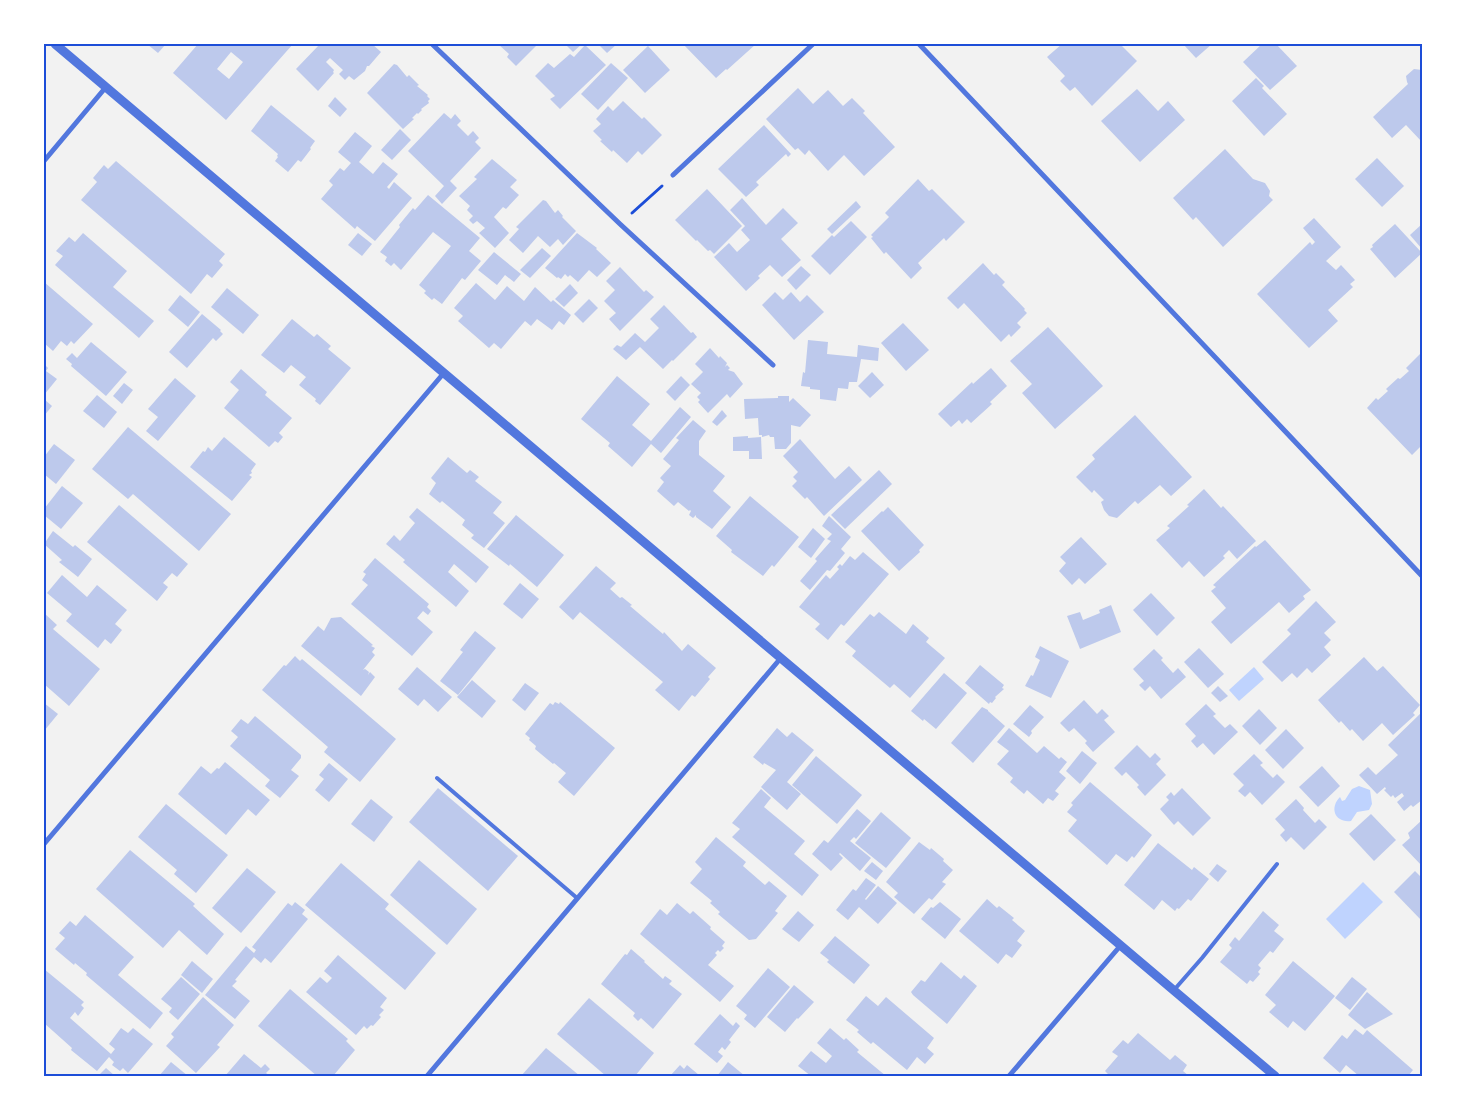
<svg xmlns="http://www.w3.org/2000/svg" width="1466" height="1120" font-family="'Nunito Sans',sans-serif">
	<rect width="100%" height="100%" fill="#f2f2f2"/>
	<g fill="#bfd3fe">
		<polygon points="1254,667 1264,679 1239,701 1229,690"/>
		<path d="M 1359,786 L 1370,790 L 1372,804 L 1369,810 L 1357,812 L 1351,821 C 1335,823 1329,808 1340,797 L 1342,801 L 1345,800 L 1352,789 Z"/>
		<polygon points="1363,882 1383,902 1345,939 1326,919"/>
	</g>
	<g fill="#bdc9ec" fill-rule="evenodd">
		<polygon points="147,44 166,44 158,53"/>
		<path d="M 198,44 L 293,44 L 226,120 L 173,73 ZM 231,52 L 243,62 L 229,79 L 217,69 Z"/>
		<polygon points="320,44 372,44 381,52 369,66 367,66 365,71 354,80 349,76 345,80 339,74 343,70 330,58 326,62 334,70 333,72 334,73 318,91 296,69"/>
		<polygon points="498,44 538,44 516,66 507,57 509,54"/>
		<polygon points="565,44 582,44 573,52"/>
		<polygon points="598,44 617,44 607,53"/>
		<polygon points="683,44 756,44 727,70 726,69 716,78"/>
		<polygon points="1062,44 1120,44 1137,61 1092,106 1075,87 1070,91 1060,81 1065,76 1047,57"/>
		<polygon points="1183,44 1212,44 1196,58"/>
		<polygon points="1262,44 1276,44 1297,66 1270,90 1243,62"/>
		<polygon points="585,45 606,65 560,109 550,99 555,96 535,76 548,63 554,68 570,54 574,57"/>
		<polygon points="648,46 670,70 645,93 623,70"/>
		<polygon points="611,63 628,78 598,110 581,94"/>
		<polygon points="394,64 397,65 407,77 409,75 419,85 417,86 428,95 427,96 430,99 428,101 429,103 421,109 422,110 418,114 417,113 412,118 414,119 403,129 367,93"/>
		<polygon points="1414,69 1422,70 1422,142 1406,125 1392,138 1373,117 1408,84 1407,82 1406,76"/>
		<polygon points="1256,78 1264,86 1262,88 1287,114 1264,136 1232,101"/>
		<polygon points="798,88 813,104 828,90 843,106 852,98 865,111 863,113 895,147 864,176 844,155 828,171 809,150 805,155 798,148 795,150 766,119"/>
		<polygon points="1137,89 1158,111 1168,101 1185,120 1140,162 1101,121"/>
		<polygon points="335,97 347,109 340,117 328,106"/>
		<polygon points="623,101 642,119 644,117 662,135 642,155 638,151 627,163 613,150 612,152 600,141 602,140 593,131 601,124 596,119 608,106 613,111"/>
		<polygon points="271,105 315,141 310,148 311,149 301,162 298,160 288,172 275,161 278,157 277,156 278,154 251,131"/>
		<polygon points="444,113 451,119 455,114 461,121 457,125 468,136 473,131 479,138 475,142 481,148 450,181 457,188 442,204 435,196 444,186 408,151"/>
		<polygon points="764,125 791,154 788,157 786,154 756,182 759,185 746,197 718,169"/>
		<polygon points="400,129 411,140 392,160 381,150"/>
		<polygon points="355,132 372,146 359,162 373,174 383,162 398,174 387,187 389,189 394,182 412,198 375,241 357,226 355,229 321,199 333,185 329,181 340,168 344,171 351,163 338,152"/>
		<polygon points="1225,149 1253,179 1265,183 1270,191 1269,196 1273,200 1223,247 1196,217 1193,220 1173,198"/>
		<polygon points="1377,158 1404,186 1382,207 1355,179"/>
		<polygon points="492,159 517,180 510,187 519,195 506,209 503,207 494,217 509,233 495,248 479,233 485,228 477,221 473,224 469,220 473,216 467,210 470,206 459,196 477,179 474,177"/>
		<polygon points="116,161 225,254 219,261 223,265 212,278 207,274 191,294 81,200 97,182 93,178 104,165 108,169"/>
		<polygon points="918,179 929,191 932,189 965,222 946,241 944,238 918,263 922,268 911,279 886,252 884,254 871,238 873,237 871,235 889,217 885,213"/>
		<polygon points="707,189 742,226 714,254 710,250 708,251 697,240 696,241 675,220"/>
		<polygon points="428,195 480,238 469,251 481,261 465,280 462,278 442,304 434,298 432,300 424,293 426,291 419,285 451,246 433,232 401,270 394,263 391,266 385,261 387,257 380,252 400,227 399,225 413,208 415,210"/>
		<polygon points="742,198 766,225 783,208 798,223 781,239 801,260 782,277 770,265 758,276 760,278 746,291 714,257 729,243 737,252 750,240 741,230 745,226 730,210"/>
		<polygon points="543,200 546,201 555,213 558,210 563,216 562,217 576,231 563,245 558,239 550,247 538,236 523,253 509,240 519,229 516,227"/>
		<polygon points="856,201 861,207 832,234 827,229"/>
		<polygon points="1314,218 1341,247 1326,261 1336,270 1341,265 1355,280 1350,284 1353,287 1328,310 1338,321 1309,348 1257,294 1310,242 1312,245 1315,242 1303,228"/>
		<polygon points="851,221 867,237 830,275 811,256 832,235 834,237"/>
		<polygon points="1395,224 1422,253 1395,278 1370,249 1373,247 1372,245"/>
		<polygon points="1422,224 1422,249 1410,235"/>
		<polygon points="83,233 127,271 113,287 154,321 139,338 55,265 63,256 56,251 69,237 75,242"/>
		<polygon points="358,233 372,244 362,256 348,245"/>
		<polygon points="577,233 597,248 596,249 611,263 597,277 589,270 578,282 570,275 568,277 565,274 561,279 558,277 557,278 545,268"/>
		<polygon points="542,248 551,256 530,278 520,270"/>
		<polygon points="494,252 521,274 514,282 505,275 497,285 478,270"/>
		<polygon points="983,263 994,275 996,273 1005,282 1002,285 1025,309 1024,310 1027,313 1017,323 1021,327 1011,337 1009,334 1001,342 964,303 958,309 947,298"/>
		<polygon points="801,266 811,275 796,290 787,280"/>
		<polygon points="620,267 644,292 646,290 654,297 620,331 609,319 616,313 604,301 615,290 606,281"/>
		<polygon points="44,282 93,324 74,344 71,341 67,346 61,341 53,351 44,343"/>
		<polygon points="476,283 495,300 507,286 524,301 535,287 551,302 553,300 571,315 564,325 559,321 552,330 537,319 531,326 525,321 501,349 494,343 489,348 458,321 463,316 454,308"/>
		<polygon points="570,284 578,293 564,307 555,299"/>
		<polygon points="227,288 259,315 243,334 211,307"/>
		<polygon points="775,292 783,300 791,292 800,302 807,295 824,312 794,340 762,305"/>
		<polygon points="180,295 200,312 188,327 168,310"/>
		<polygon points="589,299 598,308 583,323 574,314"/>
		<polygon points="664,305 691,333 693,332 697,337 673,361 672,360 663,369 640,347 626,360 613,349 617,345 621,347 635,333 645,342 659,328 650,319"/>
		<polygon points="202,314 221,330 220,331 223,334 216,341 213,338 187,368 169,352"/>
		<polygon points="292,319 314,337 317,334 331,346 328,349 351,368 320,405 315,401 316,399 299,385 306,377 291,365 284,373 261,355"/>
		<polygon points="903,323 929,350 906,371 881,343"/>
		<polygon points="1048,327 1103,386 1055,429 1022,393 1032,384 1010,361"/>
		<polygon points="808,340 828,342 827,354 857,357 858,345 879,348 878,361 861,359 857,382 849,382 848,389 838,388 836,401 820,399 820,390 810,389 810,387 801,386 803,372 805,373"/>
		<polygon points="91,342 127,372 106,396 71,366 72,364 66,359 72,353 77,358"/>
		<polygon points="710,348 719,358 720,356 727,363 725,367 727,365 730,368 728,370 734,372 743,384 730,398 727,394 708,413 698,402 700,400 697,397 701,393 691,384 703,372 695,364"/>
		<polygon points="1422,352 1422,445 1412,455 1367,408 1376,398 1378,400 1388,391 1386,389 1398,378 1400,379 1409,371 1406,368"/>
		<polygon points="44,364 48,368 46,371 57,379 44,395"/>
		<polygon points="991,368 1007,386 990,402 992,404 971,423 967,419 962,424 959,420 951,427 938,414 972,382 973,384"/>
		<polygon points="241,369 267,392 265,395 292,418 279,433 283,437 278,443 275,441 269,447 224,408 239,390 230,382"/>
		<polygon points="872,372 884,385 870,398 858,386"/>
		<polygon points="617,376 650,404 632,425 651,441 680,407 691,417 661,453 651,444 632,467 608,446 610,443 581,419"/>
		<polygon points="681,376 690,385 675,401 666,392"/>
		<polygon points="175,378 196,396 158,441 146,431 158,417 148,409"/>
		<polygon points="124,383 133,390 122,404 113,396"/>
		<polygon points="97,395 117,412 104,428 83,411"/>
		<polygon points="778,396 789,396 789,402 793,398 811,415 800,427 791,425 791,443 786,449 775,449 774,437 770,437 769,435 762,437 762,435 759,435 758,418 745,419 744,399 778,398"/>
		<polygon points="44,399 52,406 44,416"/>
		<polygon points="722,410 727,416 717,426 712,422"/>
		<polygon points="1135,415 1192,477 1171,496 1160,485 1138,504 1135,501 1117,518 1109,516 1104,510 1101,502 1104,500 1094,490 1092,493 1076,477 1095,459 1092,455"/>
		<polygon points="693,420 706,431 699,441 699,455 725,476 713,491 731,507 712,529 696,517 696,515 693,518 689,515 691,511 690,510 689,511 678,502 674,506 657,491 664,482 660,478 671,466 663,459 679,440 676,438"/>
		<polygon points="128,427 231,514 199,551 133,494 128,499 92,469"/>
		<polygon points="748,436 748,438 761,437 762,459 749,459 749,451 733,451 733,437"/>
		<polygon points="224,437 256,464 251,471 252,473 249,475 252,477 232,501 190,467 203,451 205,452 208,447 212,451"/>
		<polygon points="800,439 835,479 849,466 862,480 824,516 807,497 805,499 792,486 797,481 793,477 798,472 783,456"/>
		<polygon points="54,444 75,460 56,484 44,474 44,457"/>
		<polygon points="448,457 467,473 470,470 479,477 475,481 502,502 493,513 505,523 484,548 471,538 474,535 462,525 465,520 442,501 440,503 429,494 436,483 431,478"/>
		<polygon points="879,470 892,484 845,529 831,515"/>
		<polygon points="62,486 83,503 61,529 44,515 44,509"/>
		<polygon points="1204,489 1221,508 1223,506 1256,541 1237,559 1229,550 1223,556 1225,558 1204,577 1189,561 1182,568 1156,540 1170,528 1167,526 1189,506 1187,505"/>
		<polygon points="750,496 799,537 774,567 772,565 763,576 731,552 732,550 716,536"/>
		<polygon points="119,505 188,564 177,577 172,573 163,583 168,587 157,601 87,542"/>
		<polygon points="888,507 924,545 919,550 920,552 899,571 861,531 882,511 883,512"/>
		<polygon points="417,508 489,567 476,583 454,564 448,572 469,591 456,607 403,562 405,560 386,544 394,535 400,541 415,523 409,517"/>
		<polygon points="516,515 564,555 537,587 510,564 509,566 487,549"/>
		<polygon points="829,516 851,537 841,549 845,553 830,571 827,570 810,590 800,581 817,561 815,559 831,541 827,539 832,534 822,526"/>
		<polygon points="813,528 825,539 811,558 798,547"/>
		<polygon points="53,531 73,547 75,545 92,559 78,577 59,562 62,560 44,544"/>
		<polygon points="1081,537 1107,564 1085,584 1079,578 1072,585 1059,571 1066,563 1060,557"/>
		<polygon points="1265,540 1311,590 1303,596 1305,599 1289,613 1279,602 1231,644 1211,622 1226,608 1211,591 1216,587 1213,585 1255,546 1256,547"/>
		<polygon points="863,552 889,574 844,626 841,624 828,640 815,629 820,624 799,607 826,575 830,579 839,569 837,567 840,564 842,566 850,556 855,560"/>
		<polygon points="375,558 429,604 427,607 431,611 428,615 423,611 417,618 433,632 412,656 351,604 368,585 362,580 366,574 363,572"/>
		<polygon points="596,566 616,583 610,589 620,598 622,597 632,605 630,606 663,634 664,632 682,651 688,644 716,668 708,677 710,679 695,697 692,695 679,711 655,690 663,682 580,612 573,620 559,607"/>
		<polygon points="62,575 87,597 97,585 127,610 115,624 122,630 111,644 105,639 98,648 66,621 72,614 47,593"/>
		<polygon points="520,583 539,599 522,619 503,604"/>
		<polygon points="1151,593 1175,618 1157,636 1133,610"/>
		<polygon points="1316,601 1336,622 1324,633 1331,640 1324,647 1331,655 1312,673 1307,668 1297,678 1292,673 1282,682 1262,662 1291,634 1287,630"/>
		<polygon points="1111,605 1121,632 1080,649 1067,616 1080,612 1083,620 1100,613 1099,610"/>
		<polygon points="879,612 906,634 913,624 929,638 926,642 945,658 910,698 894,684 890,688 852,656 856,651 845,642 870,614 874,617"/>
		<polygon points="44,613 57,625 53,629 100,669 69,706 44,684"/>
		<polygon points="341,617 373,645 371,646 375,648 372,652 375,655 363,670 365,669 369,672 368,675 370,672 375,677 361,696 301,646 318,626 324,631 331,618"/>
		<polygon points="475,631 496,648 458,695 440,681 463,652 460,650"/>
		<polygon points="1040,646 1069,661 1051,698 1025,686 1031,675 1033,676 1040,660 1035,657"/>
		<polygon points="1199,648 1224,674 1208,688 1184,662"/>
		<polygon points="1154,649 1163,658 1161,660 1173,673 1178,668 1186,677 1161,699 1150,686 1145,691 1139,685 1144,681 1133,669"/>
		<polygon points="295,656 300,661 302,659 396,739 360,782 324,752 328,747 262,690 284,665 286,666"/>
		<polygon points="1364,657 1377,671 1383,666 1420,705 1413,713 1415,715 1393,735 1382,723 1363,741 1352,729 1350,731 1341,721 1339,723 1318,700"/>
		<polygon points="980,665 1004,685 1002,688 1004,689 995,697 996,698 992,703 990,702 989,704 965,683"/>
		<polygon points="417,667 452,697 438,712 424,699 418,706 398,689"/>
		<polygon points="944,673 967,693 936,729 924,719 923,721 911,711"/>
		<polygon points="472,680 496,701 482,718 457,697"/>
		<polygon points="525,683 539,693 525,711 512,700"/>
		<polygon points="1218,686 1228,696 1220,702 1211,693"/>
		<polygon points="1084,700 1097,714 1102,709 1109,716 1104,720 1115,732 1093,752 1085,743 1087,741 1074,728 1069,732 1060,723"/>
		<polygon points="555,702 559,704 560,702 615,748 574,796 558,782 566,773 554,763 553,764 535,749 536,746 529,740 530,738 525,734 550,703 553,705"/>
		<polygon points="44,703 58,714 44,731"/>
		<polygon points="1206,704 1216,714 1213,716 1225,728 1230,724 1238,732 1214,755 1203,743 1197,748 1191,741 1196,736 1185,724"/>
		<polygon points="1030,705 1044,717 1031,731 1032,733 1029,737 1013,724"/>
		<polygon points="982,707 988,710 988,711 1005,726 973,763 951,743"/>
		<polygon points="1259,709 1277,728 1260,745 1242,726"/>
		<polygon points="1422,712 1422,800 1413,807 1411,805 1404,811 1397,802 1404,796 1402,793 1395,798 1393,795 1391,797 1384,790 1386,789 1385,787 1377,794 1359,775 1368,767 1376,775 1398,755 1388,745"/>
		<polygon points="255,716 301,755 301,758 291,770 299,776 280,798 265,786 270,780 230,746 238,737 231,731 241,719 248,724"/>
		<polygon points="777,728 787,737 792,732 814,750 787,782 801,794 787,810 761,787 776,770 764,763 763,765 753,757"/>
		<polygon points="1009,728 1037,753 1044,746 1059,759 1061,757 1067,762 1059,772 1066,778 1055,791 1059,794 1053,801 1048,798 1043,804 1027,790 1024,794 1010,782 1013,778 997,764 1009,751 997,742"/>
		<polygon points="1286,729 1304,748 1283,769 1265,750"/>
		<polygon points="1137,745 1150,758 1155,753 1161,759 1156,764 1166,775 1145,796 1137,787 1139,785 1126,772 1122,776 1114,768"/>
		<polygon points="1082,751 1097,763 1080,784 1066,771"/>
		<polygon points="1254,754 1263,763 1260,765 1273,778 1277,774 1285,782 1262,805 1250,792 1245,797 1238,791 1244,785 1233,774"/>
		<polygon points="816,756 862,795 837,824 792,785"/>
		<polygon points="225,762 270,800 256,816 248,809 226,835 178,794 201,766 211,774 217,768 219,769"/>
		<polygon points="329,763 348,779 329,802 315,790 324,779 319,775"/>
		<polygon points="1322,766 1340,786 1318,807 1299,787"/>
		<polygon points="1090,782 1152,835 1134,858 1132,856 1127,862 1116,854 1107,865 1068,831 1077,820 1067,812 1073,805 1071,803"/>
		<polygon points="438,788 518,856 488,891 409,822"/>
		<polygon points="1182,788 1211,818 1193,836 1178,821 1174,825 1160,809 1169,800 1166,797 1171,792 1174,796"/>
		<polygon points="761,789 771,798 764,807 805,841 794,854 819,875 802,896 732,837 740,829 732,823"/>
		<polygon points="371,799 393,817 374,842 351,824"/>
		<polygon points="1296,799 1304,808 1303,810 1315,823 1319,819 1327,827 1304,850 1291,837 1286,842 1280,835 1285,830 1275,819"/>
		<polygon points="166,804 228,855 196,893 174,874 177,870 138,837"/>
		<polygon points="857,809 871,821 856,839 854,837 850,841 871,858 860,871 840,853 839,854 843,858 831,871 812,854 824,840 828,843"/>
		<polygon points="881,812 911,838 886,868 855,843"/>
		<polygon points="1371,814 1396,840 1374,861 1349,834"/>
		<polygon points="1422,820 1422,866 1402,845 1410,838 1408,833"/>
		<polygon points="716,837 746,862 743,866 765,885 769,881 787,896 775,911 778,913 756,939 749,940 718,914 720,912 710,903 712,901 690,883 702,869 695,862"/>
		<polygon points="919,842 930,850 931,848 944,859 943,861 953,870 942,882 946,884 932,900 929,898 914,914 894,897 898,893 886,882"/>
		<polygon points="1158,843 1192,870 1194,867 1209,879 1191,901 1188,899 1179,909 1177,908 1175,911 1162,900 1154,910 1124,885"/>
		<polygon points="130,850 195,904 193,906 224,934 207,955 179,930 163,948 96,889"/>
		<polygon points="419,860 477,909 447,945 390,895"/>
		<polygon points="872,862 883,871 876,880 864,871"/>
		<polygon points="341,863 389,904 385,909 436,953 405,990 305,905"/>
		<polygon points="1217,864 1227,871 1218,882 1209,874"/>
		<polygon points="247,868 276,892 241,933 212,908"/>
		<polygon points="1415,871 1422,878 1422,921 1394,892"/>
		<polygon points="866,878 876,885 865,899 866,900 878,886 897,903 878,924 859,907 848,920 836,910 853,889 856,891"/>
		<polygon points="987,899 997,908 999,906 1014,918 1012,920 1025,931 1017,941 1022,945 1012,958 1006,954 998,964 959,931"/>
		<polygon points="295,902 305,910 302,914 308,919 271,963 265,958 261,963 254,957 235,980 237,981 232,986 250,1001 235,1019 205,995 246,946 254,953 256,950 252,947 288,903 292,906"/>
		<polygon points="940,902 961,919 945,939 921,919 931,907 933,908"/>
		<polygon points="677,903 690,914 693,911 711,927 710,929 725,942 722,946 724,948 720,952 718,950 715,953 717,955 708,965 734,986 720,1002 640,934 660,909 667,915"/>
		<polygon points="798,911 814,925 799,942 782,929"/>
		<polygon points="1263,911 1279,925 1274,931 1284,939 1273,953 1270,951 1258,965 1261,968 1258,972 1260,974 1253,982 1250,980 1247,984 1220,962 1232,948 1229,945 1235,937 1239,941"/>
		<polygon points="85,915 134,957 118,975 163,1013 150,1029 86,975 87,973 75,963 74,965 55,949 65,938 59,933 70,921 76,926"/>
		<polygon points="835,936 870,965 854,984 827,962 829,960 820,953"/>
		<polygon points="631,949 645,961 644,962 663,979 665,976 672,981 669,984 682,994 653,1029 641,1018 638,1021 633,1016 635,1013 601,984 625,954 627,955"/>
		<polygon points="338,955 387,998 380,1007 384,1010 379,1015 381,1017 373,1026 371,1025 367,1029 364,1026 356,1035 306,992 320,977 327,983 332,978 324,971"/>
		<polygon points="192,961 213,979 202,993 181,975"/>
		<polygon points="1293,961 1335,996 1305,1031 1293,1021 1288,1028 1269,1012 1276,1005 1265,995"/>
		<polygon points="941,962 961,979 964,975 977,986 947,1024 913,995 911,992 921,980 925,982"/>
		<polygon points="768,968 790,987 755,1028 744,1019 747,1015 736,1006"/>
		<polygon points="44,969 84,1002 81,1005 84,1008 78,1016 75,1012 70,1018 111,1054 115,1049 109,1044 121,1028 128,1033 133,1028 153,1044 128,1073 123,1068 120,1071 112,1065 114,1062 109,1057 97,1071 71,1050 72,1048 44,1023"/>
		<polygon points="181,977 200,994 178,1020 169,1012 172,1008 161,999"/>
		<polygon points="1352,977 1367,989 1350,1010 1335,998"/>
		<polygon points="794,985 814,1002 798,1019 797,1018 785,1032 767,1017"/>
		<polygon points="290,989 348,1039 346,1041 355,1050 333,1076 321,1076 318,1074 317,1076 258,1026"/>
		<polygon points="1367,992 1393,1014 1365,1029 1348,1015"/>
		<polygon points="866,996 878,1006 886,997 934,1038 927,1048 934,1054 925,1064 917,1057 907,1070 873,1042 871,1044 857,1032 859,1030 846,1020"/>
		<polygon points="203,997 234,1025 217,1045 220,1047 196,1073 166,1046 174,1037 171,1034"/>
		<polygon points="589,998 654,1053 635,1076 606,1076 557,1034"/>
		<polygon points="720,1014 733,1026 736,1022 740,1026 729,1040 731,1042 725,1050 722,1047 718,1052 723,1056 717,1063 694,1044"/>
		<polygon points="830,1028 844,1040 846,1038 859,1050 857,1052 886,1076 811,1076 798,1066 811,1051 826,1063 832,1056 817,1043"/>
		<polygon points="1355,1029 1363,1035 1367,1030 1413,1070 1408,1076 1359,1076 1346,1065 1340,1073 1323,1058 1342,1035 1347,1039"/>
		<polygon points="1138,1033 1170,1060 1175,1055 1187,1065 1183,1071 1189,1076 1110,1076 1105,1071 1118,1056 1112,1052 1123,1040 1128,1044"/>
		<polygon points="546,1048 580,1076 521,1076"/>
		<polygon points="244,1054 261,1068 265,1064 270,1069 266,1073 270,1076 225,1076"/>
		<polygon points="171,1062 188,1076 159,1076"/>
		<polygon points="728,1062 745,1076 717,1076"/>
		<polygon points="680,1065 684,1069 687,1065 699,1075 670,1076"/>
		<polygon points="106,1068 115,1076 100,1076 99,1075"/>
	</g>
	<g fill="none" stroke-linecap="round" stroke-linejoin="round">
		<polyline stroke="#1d4ed8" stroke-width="3" points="632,213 662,186"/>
		<g stroke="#5277de" stroke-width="4">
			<polyline points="437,778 577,898"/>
			<polyline points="1174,990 1202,958 1277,864"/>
		</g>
		<g stroke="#5277de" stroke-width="5">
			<polyline points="432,44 620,224 773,365"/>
			<polyline points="919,44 1422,576"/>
			<polyline points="44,161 106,87"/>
			<polyline points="673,175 813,44"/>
			<polyline points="44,844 443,374"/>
			<polyline points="427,1076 780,659"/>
			<polyline points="1009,1076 1121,945"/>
		</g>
		<polyline stroke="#5277de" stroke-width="9" points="55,44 1275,1076"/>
	</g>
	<rect width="1466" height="1120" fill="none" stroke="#ffffff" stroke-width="90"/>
	<rect x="45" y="45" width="1376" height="1030" fill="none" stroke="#1d4ed8" stroke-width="2"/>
</svg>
